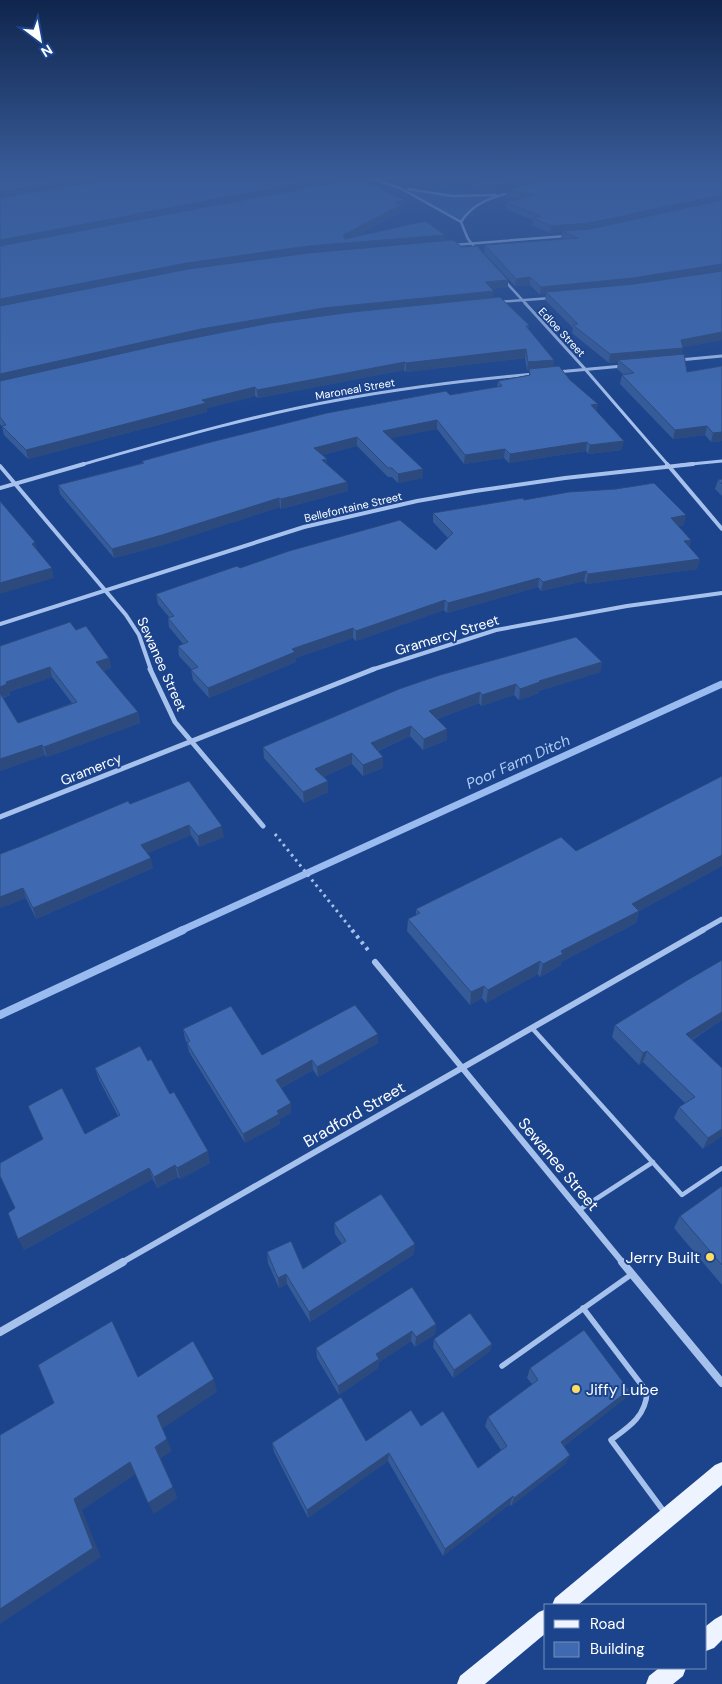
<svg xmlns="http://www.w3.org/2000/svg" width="722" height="1684" font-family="'DM Sans',sans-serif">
	<rect width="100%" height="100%" fill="#1b448c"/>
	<path fill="#2e5caa" d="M 400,188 C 435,195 468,197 503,194 C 487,201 470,205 461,222 Z"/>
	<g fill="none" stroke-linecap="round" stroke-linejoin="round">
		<polyline stroke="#99bbef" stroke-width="7" points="180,931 722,684"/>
		<polyline stroke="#99bbef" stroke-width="8" points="0,1015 183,930"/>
		<polyline stroke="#a7c1ed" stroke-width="3" stroke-dasharray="2.5 4" stroke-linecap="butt" points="275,834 353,931"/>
		<polyline stroke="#a7c1ed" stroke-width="4" stroke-dasharray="3 4.5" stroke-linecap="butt" points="352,930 368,950"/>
		<g stroke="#a7c1ed" stroke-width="4.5">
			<polyline points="532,1028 682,1195 722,1168"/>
			<polyline points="579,1210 653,1162"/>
		</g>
		<g stroke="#a7c1ed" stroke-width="5.5">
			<path d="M 583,1308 L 647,1392 C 646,1416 629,1427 611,1440 L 665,1513"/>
			<polyline points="502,1366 632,1274"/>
		</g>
		<g stroke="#a7c1ed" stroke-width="2.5">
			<polyline points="368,177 400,188 461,222 468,239 473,245"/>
			<polyline points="359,182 384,177"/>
			<polyline points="408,189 452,196 496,195"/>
			<path d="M 461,222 C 473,203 492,197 513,192"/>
			<polyline points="453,245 566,236"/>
			<polyline points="505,281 526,304"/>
			<polyline points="498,302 551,298"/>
		</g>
		<g stroke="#a7c1ed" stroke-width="3">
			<polyline points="525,303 585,369 668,465"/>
			<polyline points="679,360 722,356"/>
			<polyline points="557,372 623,366"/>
			<path d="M 80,465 C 165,441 250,416 338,400 C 403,388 468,380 534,374"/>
			<polyline points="681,465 722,461"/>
		</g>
		<g stroke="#a7c1ed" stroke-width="4">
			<polyline points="667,464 722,529"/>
			<polyline points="0,466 126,615 139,635 151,670"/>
			<polyline points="0,488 84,464"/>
			<polyline points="0,624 304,527 417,501 475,491 565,478 693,464"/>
			<polyline points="371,670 496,630 627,606 722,593"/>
		</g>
		<g stroke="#a7c1ed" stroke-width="5">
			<polyline points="150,669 175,722 263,826"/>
			<polyline points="0,817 374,669"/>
			<polyline points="701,931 722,919"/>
		</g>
		<g stroke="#a7c1ed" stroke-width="6">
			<polyline points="375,962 623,1263"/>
			<polyline points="121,1263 703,930"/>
		</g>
		<g stroke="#a7c1ed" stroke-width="8">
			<polyline points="622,1262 722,1383"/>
			<polyline points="0,1332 123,1262"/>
		</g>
		<g fill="#edf3ff" fill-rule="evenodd">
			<polygon points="722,1462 722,1485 578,1605 552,1605 555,1598 715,1465"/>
			<polygon points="546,1609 546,1633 485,1684 457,1684 460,1676 539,1612"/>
			<polygon points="722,1615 722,1640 714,1648 706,1651 706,1626 715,1619"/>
			<polygon points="659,1668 686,1668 683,1676 673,1684 646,1684 649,1676"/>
		</g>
	</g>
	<g fill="#365b99" fill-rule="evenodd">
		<polygon points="0,177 349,177 349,180 404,200 404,207 401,208 401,212 352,238 445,235 445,241 508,280 508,287 492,289 493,297 529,325 528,329 554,360 553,367 570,380 598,404 596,411 622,450 588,454 586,451 509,463 504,458 464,464 437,429 390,438 423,478 398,483 392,477 388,477 357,446 322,455 327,464 347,482 348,491 281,509 280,507 163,545 114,558 60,494 58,485 142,463 142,461 450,395 497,387 498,381 529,375 529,370 527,371 525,358 406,372 404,370 258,398 255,396 207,408 207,412 28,459 4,435 2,427 0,424"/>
		<polygon points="398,177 722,177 722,340 683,347 681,355 687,372 722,366 722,441 711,442 705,435 673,439 620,384 622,375 623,374 617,369 618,362 609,363 572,333 573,328 545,300 546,294 540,295 530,285 515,286 484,253 485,245 563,239 561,238 562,232 550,233 532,225 533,220 506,209 506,202 518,199 506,197 506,191 498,193 481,192 462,181 451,187"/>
		<polygon points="722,479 722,496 715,489 718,480"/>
		<polygon points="524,500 684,525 678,526 691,540 689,548 700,559 697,569 586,584 584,581 541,591 538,587 447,613 444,610 356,641 353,638 296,658 296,662 209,698 193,680 191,670 192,670 179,656 178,646 183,644 169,627 168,618 169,617 158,604 156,594 240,568 436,550 448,538 433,522 433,513"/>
		<path d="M 76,630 L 109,658 L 111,668 L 103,671 L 138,712 L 140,723 L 47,757 L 45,755 L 0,771 L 0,646 ZM 52,677 L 72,703 L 18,723 L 3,698 L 10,695 L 9,692 Z"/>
		<polygon points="602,662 600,672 539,691 539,693 519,700 514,695 481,706 479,703 437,719 447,740 423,750 410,736 378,751 383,757 383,768 363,776 352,764 323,777 328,781 328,792 304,803 264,758 263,747"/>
		<polygon points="722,776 722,866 639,911 636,923 561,962 560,966 540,977 538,974 486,1003 482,998 470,1005 407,931 408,919 416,915 416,909 576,851"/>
		<polygon points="130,804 224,837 199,847 191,835 148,853 153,868 36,919 26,898 0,908 0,854"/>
		<polygon points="722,960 722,1020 692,1040 722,1136 703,1149 674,1118 679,1107 685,1103 643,1062 639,1065 612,1037 615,1025"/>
		<polygon points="183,1029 262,1055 378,1043 318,1077 313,1070 281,1088 291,1103 291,1113 279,1119 280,1124 245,1143 189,1052 187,1043 185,1039"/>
		<polygon points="148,1061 170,1094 210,1163 180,1179 178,1177 157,1188 153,1179 24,1250 15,1208 43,1139 28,1106 85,1134 118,1116 99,1080 95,1068"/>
		<polygon points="722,1186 722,1285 674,1228 680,1216"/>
		<polygon points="334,1223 414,1254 310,1322 287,1284 279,1288 268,1263 267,1252 303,1269 342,1244 335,1234"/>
		<polygon points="436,1324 435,1334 415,1347 411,1341 379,1362 378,1368 339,1395 317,1358 316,1348"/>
		<polygon points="434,1339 492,1344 490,1351 453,1378 433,1347"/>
		<polygon points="530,1368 629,1390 624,1399 564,1446 566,1463 511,1506 510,1504 443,1556 388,1461 308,1518 274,1452 272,1443 366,1441 421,1426 478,1468 501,1450 485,1426 488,1417 532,1384 527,1378"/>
	</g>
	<g fill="#2c4a7d">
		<polygon points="88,177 128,177 0,199 0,192"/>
		<polygon points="333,177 349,177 349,181 0,248 0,240"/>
		<polygon points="457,177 463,177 462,181 451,187 451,180"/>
		<polygon points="533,177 573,177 506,190 506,191 498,193 499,186"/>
		<polygon points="722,195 722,202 588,230 562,231 562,232 550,233 551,226"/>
		<polygon points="404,200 404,207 401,208 401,212 343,242 343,235 394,202"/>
		<polygon points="445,235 445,242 0,308 0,299 187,263 308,246"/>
		<polygon points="722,264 722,272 632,286 546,292 546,294 540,295 541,287"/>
		<polygon points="530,277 530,285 515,286 516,279"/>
		<polygon points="508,280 508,287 484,290 485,282"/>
		<polygon points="494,291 493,299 0,383 0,374 201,329 324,308"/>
		<polygon points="722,332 722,340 680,348 681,340"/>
		<polygon points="683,348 681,356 618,360 618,362 609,363 610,354"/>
		<polygon points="526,349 525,358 406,372 406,363"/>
		<polygon points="554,360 553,368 527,371 528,362"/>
		<polygon points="405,362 404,370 258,398 257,390"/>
		<polygon points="255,387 255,396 207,408 207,412 28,459 26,450 202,400"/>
		<polygon points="598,404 596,412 591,405"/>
		<polygon points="437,420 437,429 383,440 383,431"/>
		<polygon points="707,426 705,435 673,439 675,430"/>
		<polygon points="722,432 722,441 711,442 713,433"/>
		<polygon points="357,437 357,446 314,457 314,448"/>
		<polygon points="624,441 622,450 588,454 590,445"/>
		<polygon points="587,442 586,451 509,463 510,454"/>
		<polygon points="505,449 504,458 464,464 465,455"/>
		<polygon points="327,459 327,468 322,460"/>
		<polygon points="423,469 423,478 398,483 398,474"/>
		<polygon points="347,482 348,491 281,509 281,499"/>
		<polygon points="279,498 280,507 163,545 114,558 112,549"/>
		<polygon points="686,515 684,525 669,527 671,518"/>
		<polygon points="691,540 689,550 684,541"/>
		<polygon points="35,542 38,552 32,544"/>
		<polygon points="700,559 697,569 586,584 588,574"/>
		<polygon points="52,568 54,578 0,594 0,583"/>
		<polygon points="586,571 584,581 541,591 543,582"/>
		<polygon points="539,578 538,587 447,613 448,603"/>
		<polygon points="445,600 444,610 356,641 356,631"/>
		<polygon points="353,628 353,638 296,658 296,662 209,698 208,688 292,649"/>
		<polygon points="109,658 111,668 98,673 96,662"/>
		<polygon points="602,662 600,672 539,691 539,693 519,700 520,689 539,681"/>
		<polygon points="50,667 52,677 9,692 10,695 0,698 0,687 6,682"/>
		<polygon points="516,684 514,695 481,706 482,695"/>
		<polygon points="480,692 479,703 428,722 429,711"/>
		<polygon points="138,712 140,723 47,757 44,747"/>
		<polygon points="411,726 410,736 370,754 371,743"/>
		<polygon points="447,729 447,740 423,750 424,739"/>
		<polygon points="42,745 45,755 0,771 0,759"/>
		<polygon points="352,753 352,764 316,780 315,769"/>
		<polygon points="383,757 383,768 363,776 363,765"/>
		<polygon points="328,781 328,792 304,803 303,792"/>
		<polygon points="189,825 191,835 144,855 141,845"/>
		<polygon points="222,826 224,837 199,847 198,836"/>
		<polygon points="722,855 722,866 639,911 636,923 561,962 560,966 540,977 543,964 561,951 632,904"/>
		<polygon points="151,858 153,868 36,919 33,908"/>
		<polygon points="23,888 26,898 0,908 0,897"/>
		<polygon points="540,961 538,974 486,1003 488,990"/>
		<polygon points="484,986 482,998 470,1005 471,992"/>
		<polygon points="722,1012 722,1020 681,1046 686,1034"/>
		<polygon points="378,1034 378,1043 318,1077 317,1067"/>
		<polygon points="647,1051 643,1062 639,1065 643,1053"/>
		<polygon points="312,1060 313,1070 277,1090 276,1080"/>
		<polygon points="291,1103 291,1113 279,1119 280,1124 245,1143 243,1134 277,1111"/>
		<polygon points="722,1129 722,1136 703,1149 708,1138"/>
		<polygon points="208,1151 210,1163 180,1179 177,1168"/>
		<polygon points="175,1165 178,1177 157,1188 154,1177"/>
		<polygon points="149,1168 153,1179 24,1250 18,1239"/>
		<polygon points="415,1244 414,1254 310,1322 309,1312"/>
		<polygon points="286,1274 287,1284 279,1288 278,1278"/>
		<polygon points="436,1324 435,1334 415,1347 416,1337"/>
		<polygon points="412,1331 411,1341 379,1362 378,1368 339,1395 338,1386 376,1354"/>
		<polygon points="492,1344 490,1351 453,1378 454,1370"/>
		<polygon points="214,1379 217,1392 162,1429 157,1416"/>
		<polygon points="629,1390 624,1399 557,1451 561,1442"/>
		<polygon points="167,1439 172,1451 160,1459 155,1447"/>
		<polygon points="389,1453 388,1461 308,1518 307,1510"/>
		<polygon points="570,1455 566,1463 511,1506 514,1498"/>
		<polygon points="130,1462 136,1474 82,1510 101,1557 0,1624 0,1609 74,1499"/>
		<polygon points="173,1487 178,1498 154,1514 148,1503"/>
		<polygon points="513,1496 510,1504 443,1556 445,1549"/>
	</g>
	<g fill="#3f6ab2" stroke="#2c4a7d">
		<polygon points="0,177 88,177 0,192"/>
		<polygon points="124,177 333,177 0,240 0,198"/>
		<polygon points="435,177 457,177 451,180"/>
		<polygon points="468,177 533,177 499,186 481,185"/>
		<polygon points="568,177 722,177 722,195 589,223 551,226 533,218 541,216 506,202 535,195 506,190 538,182"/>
		<polygon points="359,178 404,200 394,202 401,205 343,235 345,239 425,221 445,235 308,246 187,263 0,299 0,246"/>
		<polygon points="722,200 722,264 633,278 541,287 530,277 516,279 485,245 578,238 562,231 590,229"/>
		<polygon points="453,240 462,247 477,246 508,280 485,282 494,291 324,308 201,329 0,374 0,306 188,269 309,253"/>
		<polygon points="722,271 722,332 681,340 683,348 610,354 573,325 578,324 546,292 634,284"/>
		<polygon points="500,297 529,325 526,326 554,360 528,362 526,349 406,363 405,362 257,390 255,387 202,400 206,403 26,450 2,426 6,425 0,417 0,381 168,343 270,323 352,312"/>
		<polygon points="684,354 687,372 722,366 722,432 713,433 707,426 675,430 622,375 634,373 618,360"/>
		<polygon points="559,366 570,380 598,404 591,405 624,441 590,445 587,442 510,454 505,449 465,455 437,420 383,431 423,469 398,474 392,468 388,468 357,437 314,448 327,459 322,460 347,482 281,499 279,498 162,535 112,549 58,485 144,463 142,461 207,443 327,413 446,391 450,395 502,386 498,381 530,375 529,369"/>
		<polygon points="722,479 722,484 718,480"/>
		<polygon points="654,483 686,515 671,518 691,540 684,541 700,559 588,574 586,571 543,582 539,578 448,603 445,600 356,631 353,628 292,649 295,652 208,688 191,670 198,667 178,646 188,642 168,618 174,616 156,594 237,566 240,568 289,551 400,520 436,550 453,533 433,513 523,498 524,500 569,492 616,489"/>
		<polygon points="0,501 35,542 32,544 52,568 0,583"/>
		<polygon points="70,622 76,630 86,626 109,658 96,662 138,712 44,747 42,745 0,759 0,693 18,723 77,702 50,667 6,682 7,684 0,687 0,646"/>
		<polygon points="576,637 602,662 539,681 540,682 520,689 516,684 482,695 480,692 429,711 447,729 424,739 411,726 371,743 383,757 363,765 352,753 315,769 328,781 303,792 263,747 399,689 440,675"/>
		<polygon points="722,776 722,855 632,904 639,911 561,951 563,954 543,964 540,961 488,990 484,986 471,992 408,919 420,913 416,909 561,837 576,851"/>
		<polygon points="189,781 222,826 198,836 189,825 141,845 151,858 33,908 23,888 0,897 0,854 21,846 128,801 130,804"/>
		<polygon points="722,960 722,1012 686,1034 722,1068 722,1129 708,1138 679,1107 695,1097 647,1051 643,1053 615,1025 686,981"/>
		<polygon points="355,1005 378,1034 317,1067 312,1060 276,1080 291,1103 277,1111 279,1114 243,1134 187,1043 190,1041 183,1029 231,1006 262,1055"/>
		<polygon points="140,1046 148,1061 151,1059 170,1094 174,1092 208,1151 177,1168 175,1165 154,1177 149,1168 18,1239 8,1213 15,1208 0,1176 0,1163 43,1139 28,1106 62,1088 85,1134 120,1115 95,1068"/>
		<polygon points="722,1186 722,1265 680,1216"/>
		<polygon points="381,1194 415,1244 309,1312 286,1274 278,1278 267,1252 291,1241 303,1269 346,1241 334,1223"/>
		<polygon points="412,1287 436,1324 416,1337 412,1331 376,1354 379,1359 338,1386 316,1348"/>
		<polygon points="470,1313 492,1344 454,1370 434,1339"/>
		<polygon points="112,1321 138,1377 193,1341 214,1379 157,1416 167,1439 155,1447 173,1487 148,1503 130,1462 74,1499 93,1548 0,1609 0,1435 54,1403 38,1365"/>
		<polygon points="584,1330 629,1390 561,1442 570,1455 514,1498 513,1496 445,1549 389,1453 307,1510 272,1443 341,1397 366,1441 411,1410 421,1426 443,1411 478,1468 507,1446 488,1417 538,1380 530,1368"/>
	</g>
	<linearGradient id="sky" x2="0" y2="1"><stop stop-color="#0f254d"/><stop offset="0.43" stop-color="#395c99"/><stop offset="1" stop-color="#395c99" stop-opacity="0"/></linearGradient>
	<rect width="722" height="413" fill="url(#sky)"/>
	<g fill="#ffdd63" stroke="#1b448c" stroke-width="2">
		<circle cx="710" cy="1257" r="5"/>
		<circle cx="576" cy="1389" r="5"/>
	</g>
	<g text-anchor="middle" stroke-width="4" stroke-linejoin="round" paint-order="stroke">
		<g font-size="11" fill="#fff" stroke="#1b448c">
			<text transform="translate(562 332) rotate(47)" y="4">Edloe Street</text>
			<text transform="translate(355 389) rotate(-10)" y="4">Maroneal Street</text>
			<text transform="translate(353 507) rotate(-13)" y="4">Bellefontaine Street</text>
		</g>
		<g font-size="14" fill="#fff" stroke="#1b448c">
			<text transform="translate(447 635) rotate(-17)" y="5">Gramercy Street</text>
			<text transform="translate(162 664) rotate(66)" y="5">Sewanee Street</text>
			<text transform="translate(91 769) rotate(-22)" y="5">Gramercy</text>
		</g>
		<g font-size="15" font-style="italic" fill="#b2ccf4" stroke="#1b448c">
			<text transform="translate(518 762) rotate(-24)" y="5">Poor Farm Ditch</text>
		</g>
		<g font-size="16" fill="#fff" stroke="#1b448c">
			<text transform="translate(354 1114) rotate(-30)" y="6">Bradford Street</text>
			<text transform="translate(559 1164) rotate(50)" y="6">Sewanee Street</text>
		</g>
		<g font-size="16" fill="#fff" stroke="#1b448c" text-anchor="end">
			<text x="700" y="1263">Jerry Built</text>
			<text x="586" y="1395" text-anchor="start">Jiffy Lube</text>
		</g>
	</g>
	<rect x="544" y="1604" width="162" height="65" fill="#1b448c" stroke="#768fba"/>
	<rect x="554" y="1620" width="25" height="8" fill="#edf3ff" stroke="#768fba"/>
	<text x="590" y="1629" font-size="15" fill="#ffffff">Road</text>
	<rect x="554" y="1642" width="25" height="15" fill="#3f6ab2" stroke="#768fba"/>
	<text x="590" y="1654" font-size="15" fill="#ffffff">Building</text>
	<g transform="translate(40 40) rotate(148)" stroke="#1b448c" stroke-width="4" paint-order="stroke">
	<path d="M0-4L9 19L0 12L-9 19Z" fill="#ffffff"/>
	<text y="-8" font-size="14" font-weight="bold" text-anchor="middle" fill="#ffffff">N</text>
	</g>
</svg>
